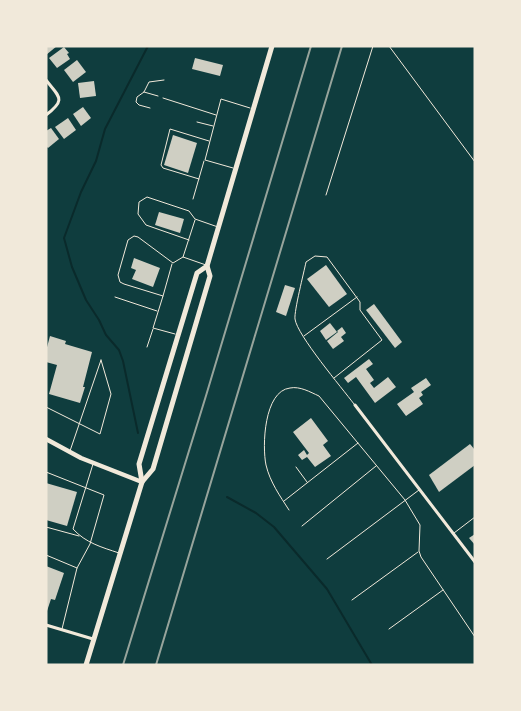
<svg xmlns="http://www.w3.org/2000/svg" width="521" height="711" font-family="Overpass,sans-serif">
	<rect width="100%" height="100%" fill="#0f3d3e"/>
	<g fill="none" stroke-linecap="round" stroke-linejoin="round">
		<g stroke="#0a2a2b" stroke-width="2">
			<polyline points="138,433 123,361 119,350 106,335 99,320 86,300 72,267 64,238 81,192 96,161 105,129 148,46"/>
			<polyline points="227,497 256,513 274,527 327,589 372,665"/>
		</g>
	</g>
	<g fill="#cfcfc3">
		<polygon points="46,46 57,46 46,55"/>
		<polygon points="64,47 69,53 67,54 70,59 57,68 49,58"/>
		<polygon points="195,58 223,65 220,76 192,69"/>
		<polygon points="77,60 86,72 73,82 64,70"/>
		<polygon points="94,81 96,96 80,98 78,83"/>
		<polygon points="83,107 91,118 81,126 73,114"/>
		<polygon points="68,118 76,130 64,139 55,127"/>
		<polygon points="51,128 59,139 48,148 46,146 46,131"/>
		<polygon points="173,135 197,143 188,173 164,165"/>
		<polygon points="159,212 184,219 180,233 155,225"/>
		<polygon points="134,258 160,268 153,287 132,279 136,270 131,268"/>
		<polygon points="326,265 347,294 329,307 307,279"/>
		<polygon points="285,285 295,288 286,316 276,312"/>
		<polygon points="374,304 402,342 395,348 366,310"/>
		<polygon points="330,323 337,332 326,340 320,331"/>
		<polygon points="342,327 346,333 341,337 344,341 333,349 327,341 338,332 337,331"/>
		<polygon points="50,336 66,341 65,344 92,352 83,387 85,387 80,403 49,394 57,365 46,362 46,351"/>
		<polygon points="369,359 373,364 366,369 374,380 370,383 374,388 388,377 396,387 375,403 356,377 348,383 344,378"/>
		<polygon points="426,378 431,385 421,392 423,395 419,398 423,404 406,416 397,404 414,392 411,388"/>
		<polygon points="311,418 328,441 323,445 331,456 315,467 307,457 302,460 298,455 304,450 307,455 309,453 293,432"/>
		<polygon points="470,444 475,450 475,465 439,492 429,475"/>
		<polygon points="46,483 77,492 67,526 46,520"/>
		<polygon points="475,534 475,545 469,538"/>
		<polygon points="46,566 64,573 55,600 51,599 47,611"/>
	</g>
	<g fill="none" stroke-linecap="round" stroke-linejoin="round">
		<g stroke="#f1e9da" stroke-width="1">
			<polyline points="389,46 475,162"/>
			<polyline points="144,92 158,96"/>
			<polyline points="163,98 216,115"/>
			<polyline points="150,108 139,105 136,102 137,97 144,92 149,82 164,80"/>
			<polyline points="197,122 213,126"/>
			<polyline points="233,168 205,160 221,99 250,108"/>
			<polyline points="199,179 163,168 161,165 170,129 209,141"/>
			<polyline points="326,195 373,46"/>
			<polyline points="193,199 204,161"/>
			<polyline points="195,220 183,257 206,265"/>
			<polyline points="189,240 146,225 138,214 139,202 147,197 189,211 195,219 218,227"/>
			<polyline points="163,296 172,264"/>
			<polyline points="115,297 157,311"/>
			<polyline points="175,334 153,328 163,296 124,284 120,282 118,275 128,240 134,236 138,237 173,263 183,257"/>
			<polyline points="304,336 357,297"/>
			<polyline points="147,347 153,329"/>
			<path d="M 334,378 L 382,340 L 360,310 L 360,302 L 327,257 L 315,256 L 306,262 C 304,272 294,311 295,319 C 297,335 342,388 354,404"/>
			<polyline points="46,407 100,434 111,394 101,360"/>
			<polyline points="70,451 101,360"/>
			<path d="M 93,464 L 73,529 C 86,543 101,547 119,553"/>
			<polyline points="296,467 307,482"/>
			<polyline points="46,472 104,495 90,544 77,568 62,629"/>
			<polyline points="284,501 358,443"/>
			<path d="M 289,510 C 280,496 270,482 266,465 C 262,446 264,391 290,388 C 300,386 310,392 319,396 L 405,500 L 420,525 L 419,551 L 421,557 L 475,637"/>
			<polyline points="302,526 376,466"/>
			<polyline points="46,527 79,536"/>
			<polyline points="454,533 475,517"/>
			<polyline points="46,555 77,568"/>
			<polyline points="327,559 419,490"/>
			<polyline points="352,600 418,552"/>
			<polyline points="389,629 443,590"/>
		</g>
		<g stroke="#f1e9da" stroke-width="3">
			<path d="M 46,80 C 59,97 67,99 46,115"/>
			<polyline points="355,405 475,562"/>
			<polyline points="46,625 93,639"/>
		</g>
		<polyline stroke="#f1e9da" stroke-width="4.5" points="46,439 81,458 142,482"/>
		<g stroke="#f1e9da" stroke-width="5">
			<polyline points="142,482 139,464 197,273 207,266"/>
			<polyline points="86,665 142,482 153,469 210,276 207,266 272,46"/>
		</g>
		<g stroke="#97a49c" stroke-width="2">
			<path d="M 123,665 C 187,459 250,253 311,46"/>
			<polyline points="156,665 342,46"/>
		</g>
	</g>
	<rect width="521" height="711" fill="none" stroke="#f1e9da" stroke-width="95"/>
</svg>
